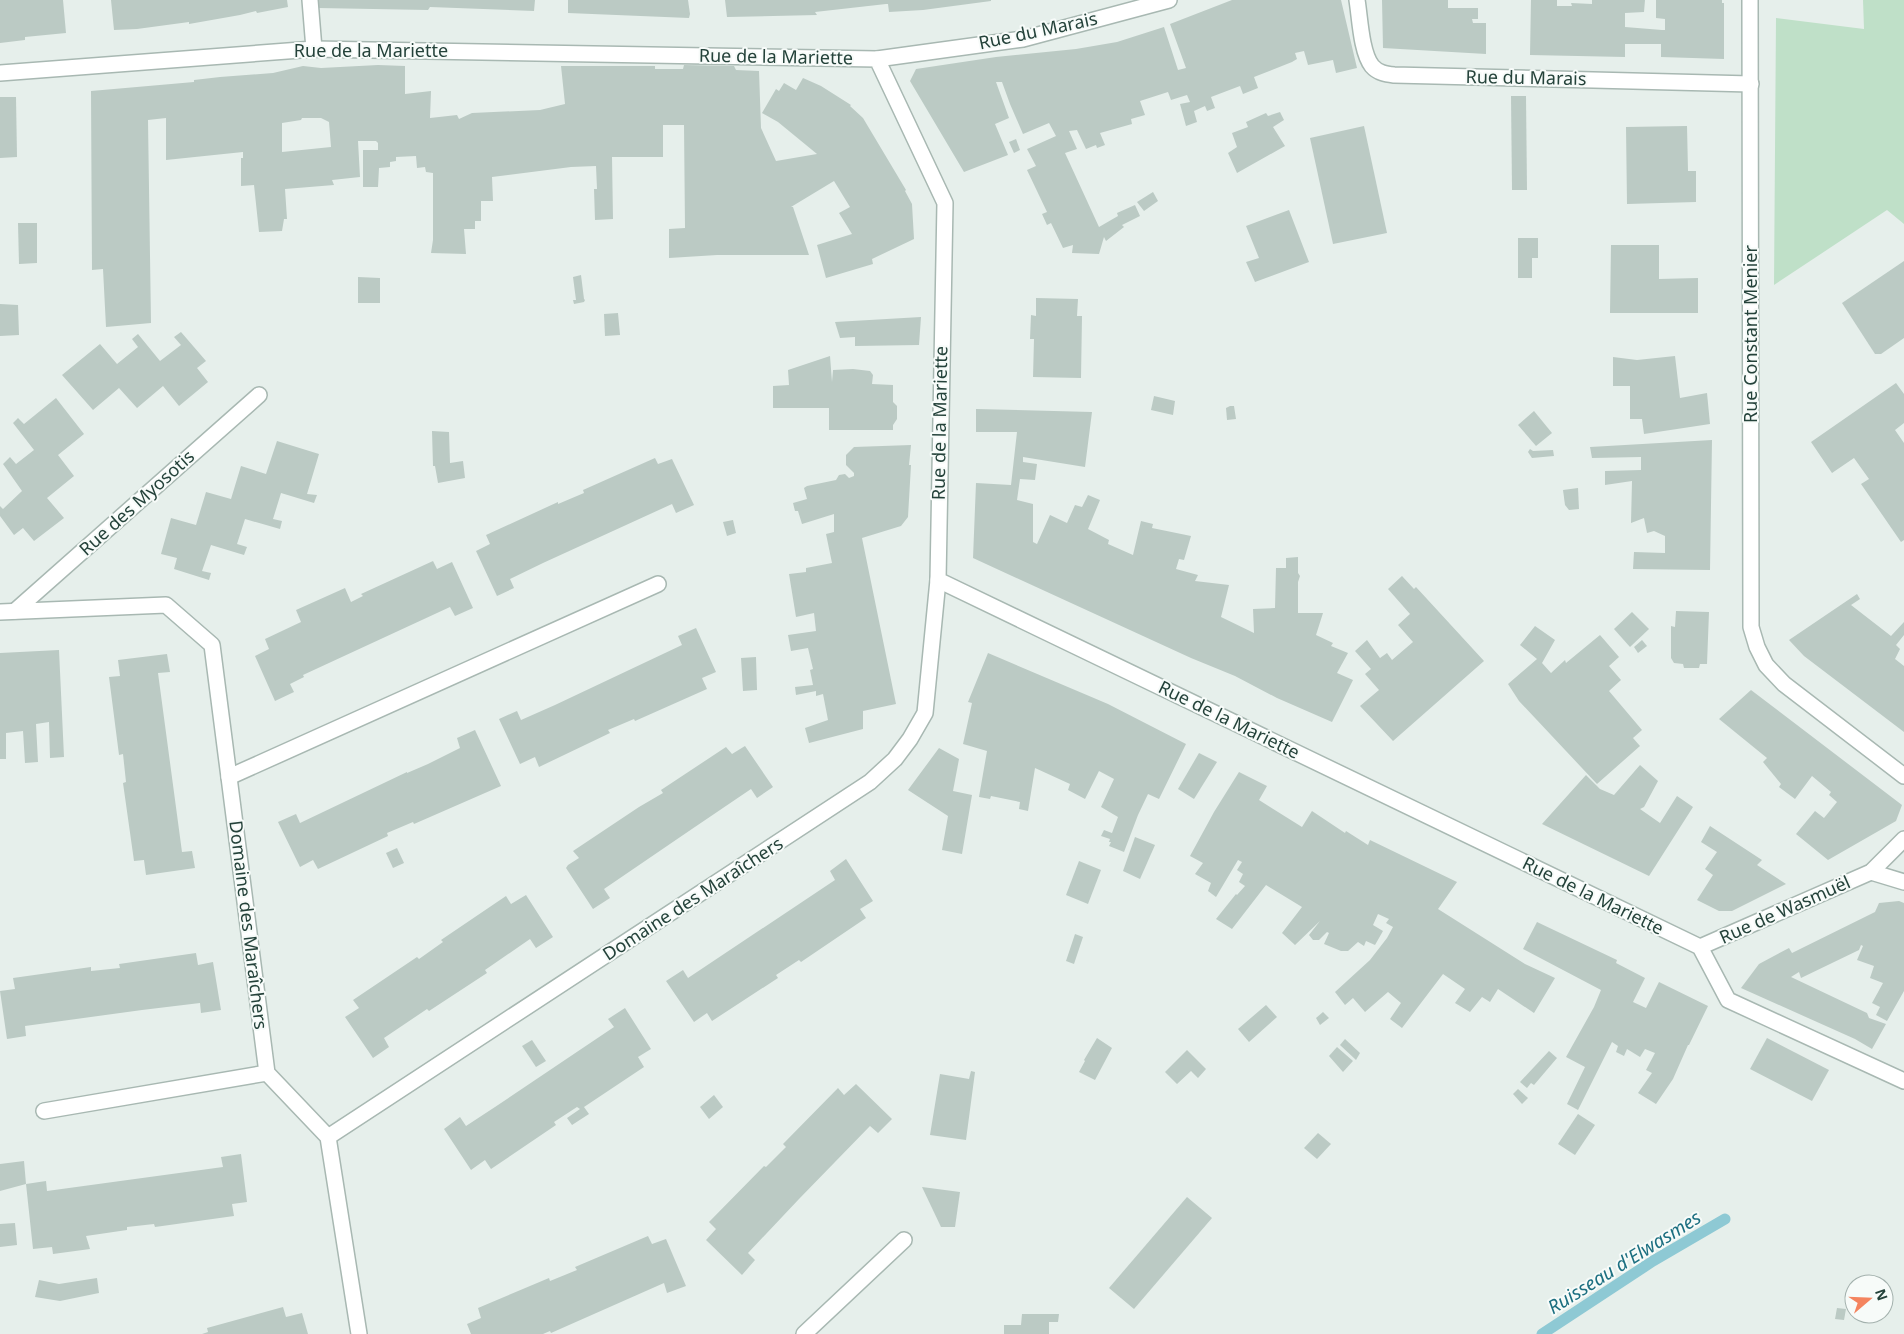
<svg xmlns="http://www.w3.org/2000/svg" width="1904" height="1334" font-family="'Noto Sans',sans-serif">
	<rect width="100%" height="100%" fill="#e6efeb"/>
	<polygon fill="#bfe0c8" points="1863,0 1904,0 1904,224 1887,210 1774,285 1776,18 1864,29"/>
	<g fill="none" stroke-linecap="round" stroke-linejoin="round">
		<polyline stroke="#8ec9d4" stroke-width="11" points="1542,1334 1653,1261 1725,1219"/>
	</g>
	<g fill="#bbcac4" fill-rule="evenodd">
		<polygon points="0,0 63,0 66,33 25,37 25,40 0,43"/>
		<polygon points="111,0 287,0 288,7 257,13 256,11 240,15 189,24 189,22 137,29 114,30"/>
		<polygon points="317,0 535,0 534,11 430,7 428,10 318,8"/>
		<polygon points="568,0 688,0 690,14 689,18 568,13"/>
		<polygon points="725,0 991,0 991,1 923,10 889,12 888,4 886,4 815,12 817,15 727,17"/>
		<polygon points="1232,0 1341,0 1357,68 1336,73 1333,60 1308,65 1304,51 1295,53 1297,59 1292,62 1254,77 1258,88 1243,94 1240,86 1211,97 1215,108 1207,111 1205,106 1194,111 1197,122 1186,126 1180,104 1190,102 1187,95 1171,100 1168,92 1140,101 1145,115 1131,119 1132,124 1100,133 1105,145 1097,148 1096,145 1086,149 1077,130 1069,131 1077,149 1065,153 1099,227 1118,216 1117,213 1135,205 1140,216 1122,225 1124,227 1106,241 1104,237 1099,254 1072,253 1073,245 1063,248 1051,223 1047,225 1042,214 1047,212 1027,170 1036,166 1027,149 1056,136 1049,123 1023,134 1010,104 1002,82 996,82 1009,118 995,124 1008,155 964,172 910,81 916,69 996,57 1076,49 1117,42 1164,27 1178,70 1186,68 1170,24"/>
		<polygon points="1382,0 1448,0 1448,8 1478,8 1478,19 1472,19 1473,23 1486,23 1486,54 1383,48"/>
		<polygon points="1531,0 1557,0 1557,6 1572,6 1571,3 1592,4 1592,0 1645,0 1644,12 1625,13 1625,27 1662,30 1665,30 1665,19 1656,18 1656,0 1722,0 1722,3 1724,3 1724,59 1661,57 1661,44 1625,44 1625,57 1530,55"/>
		<path d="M 378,65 L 405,66 L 405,94 L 431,91 L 430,118 L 457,115 L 459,119 L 472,113 L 540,110 L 565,104 L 561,66 L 655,66 L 655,69 L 683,69 L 684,65 L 734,66 L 736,70 L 759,71 L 761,128 L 776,161 L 817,154 L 778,122 L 762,113 L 776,89 L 779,91 L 784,83 L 796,90 L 803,78 L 821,86 L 851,105 L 850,106 L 863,118 L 906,190 L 905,191 L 912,204 L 914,239 L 872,259 L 873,264 L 826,278 L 817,245 L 852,234 L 839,213 L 850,207 L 834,181 L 791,207 L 793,207 L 809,255 L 717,255 L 669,258 L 669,229 L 685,228 L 684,125 L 663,125 L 663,157 L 612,157 L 613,219 L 595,220 L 594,189 L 597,189 L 596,166 L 571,167 L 492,177 L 493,201 L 481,201 L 481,221 L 475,221 L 475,229 L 464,229 L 466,254 L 431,253 L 433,240 L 433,173 L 426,172 L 425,167 L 417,168 L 416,156 L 396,157 L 396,161 L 390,162 L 390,167 L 379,168 L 378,187 L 363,187 L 363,150 L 378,150 L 378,143 L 376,141 L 358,141 L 360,177 L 332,180 L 334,185 L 285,189 L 287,219 L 284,219 L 282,231 L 259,232 L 254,185 L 241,186 L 241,158 L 243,158 L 243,152 L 166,160 L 166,118 L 148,120 L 151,323 L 106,327 L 103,269 L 92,270 L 91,91 L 194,82 L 194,80 L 220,77 L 273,73 L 303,66 L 321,68 ZM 302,118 L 321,118 L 329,122 L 331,147 L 282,152 L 282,123 L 301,120 Z"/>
		<polygon points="1511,96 1526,96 1527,190 1512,190"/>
		<polygon points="0,97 16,97 17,157 0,158"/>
		<polygon points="1280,112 1284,120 1273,127 1285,146 1237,173 1228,153 1237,147 1232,133 1248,127 1246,122 1266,113 1268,116"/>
		<polygon points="1364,126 1387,233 1333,244 1310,138"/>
		<polygon points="1687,126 1688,171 1696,171 1696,202 1627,204 1626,127"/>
		<polygon points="1016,139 1020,150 1014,153 1009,142"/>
		<polygon points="1153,192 1158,201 1144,211 1137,202"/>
		<polygon points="1289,210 1309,262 1255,282 1246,262 1259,258 1246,226"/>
		<polygon points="18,223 37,223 37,263 19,264"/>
		<polygon points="1518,238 1538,238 1538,258 1532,258 1532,278 1518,278"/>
		<polygon points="1611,245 1659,245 1659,279 1698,278 1698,313 1610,313"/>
		<polygon points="1904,261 1904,338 1881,354 1875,354 1842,303"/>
		<polygon points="581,275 584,299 585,300 584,302 574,304 573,300 576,300 573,277"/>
		<polygon points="358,277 380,278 380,303 358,303"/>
		<polygon points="1036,298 1078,299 1077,316 1082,316 1081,378 1033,377 1034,339 1030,339 1031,315 1036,316"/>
		<polygon points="0,304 18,305 19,335 0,336"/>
		<polygon points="618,313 620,335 605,336 604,314"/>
		<polygon points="921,317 919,345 855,346 855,337 840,338 835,322"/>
		<polygon points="181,332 206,361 197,368 208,382 179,406 163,386 137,408 119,388 93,410 62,375 100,344 117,364 138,347 132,339 138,334 160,361 181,345 174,337"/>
		<polygon points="830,356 832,382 833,370 853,369 870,371 873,375 872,384 893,385 893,402 897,406 897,419 893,425 893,430 829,430 829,408 773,408 773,386 789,385 788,370"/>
		<polygon points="1675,356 1680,398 1707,393 1710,424 1644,434 1642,419 1630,419 1630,386 1613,386 1613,357 1637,360"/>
		<polygon points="1896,383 1904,394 1904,423 1895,430 1904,443 1904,540 1901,542 1861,484 1869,479 1854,458 1832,473 1811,442"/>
		<polygon points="1154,396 1175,401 1173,415 1151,410"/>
		<polygon points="56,398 84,434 58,455 74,476 47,498 64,518 34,541 23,528 14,535 0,516 0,506 3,509 22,491 3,464 10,457 16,464 34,450 13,423 18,418 24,424"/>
		<polygon points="1230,406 1234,406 1236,419 1227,420 1226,408"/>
		<polygon points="976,409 1092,412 1085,467 1023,457 1023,462 1037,464 1035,480 1020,479 1017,500 1033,504 1033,542 1037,544 1050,515 1067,523 1075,505 1082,507 1088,495 1100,500 1088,529 1109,540 1108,544 1133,555 1141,521 1153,524 1152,528 1191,536 1184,560 1179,559 1176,569 1198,575 1195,581 1229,585 1221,617 1254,633 1253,609 1275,608 1276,568 1286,568 1286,558 1298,557 1298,573 1300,576 1298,582 1298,613 1323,613 1316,635 1333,643 1331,646 1348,653 1337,673 1353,680 1332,722 1277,698 1235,676 1191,658 973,558 976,483 1011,485 1017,432 976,432"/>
		<polygon points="1534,411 1552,433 1536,446 1518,425"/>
		<polygon points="432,431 449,432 450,463 463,461 465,478 438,483 435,466 433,466"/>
		<polygon points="1712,440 1710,570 1633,569 1634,552 1665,553 1665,536 1654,531 1647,533 1644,518 1631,523 1632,481 1605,485 1605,471 1641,470 1641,457 1592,458 1590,447"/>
		<polygon points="277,441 319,454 307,494 317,495 314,503 281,493 273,519 282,521 280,529 245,519 237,544 247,547 244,555 211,545 202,571 211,573 209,580 174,569 177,558 161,554 171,518 196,525 206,492 231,499 241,466 266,474"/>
		<polygon points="911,445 909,465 911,465 908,517 901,526 862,538 896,704 863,711 863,729 809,743 805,728 828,720 823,694 816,696 816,691 796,695 795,687 813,685 810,670 813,669 808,648 791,651 788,635 816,631 814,613 796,617 789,574 806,572 806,568 832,563 826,534 834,532 834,514 802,524 798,511 795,511 793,503 807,499 804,488 807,486 836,480 839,475 845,474 849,478 854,476 854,473 846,465 846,455 854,447"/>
		<polygon points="1530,449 1533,451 1553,450 1554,456 1532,458 1528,452"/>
		<polygon points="655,458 658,464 672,459 694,505 676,513 672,504 543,563 510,579 514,588 497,596 476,551 490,544 486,535 558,502 558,504 584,493 583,490"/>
		<polygon points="1578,488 1579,509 1569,510 1565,505 1563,490"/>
		<polygon points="733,520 736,533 727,536 723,522"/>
		<polygon points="433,561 437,569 452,562 473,608 455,616 450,607 303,675 304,677 290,684 294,692 275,701 255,656 269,649 265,639 301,622 296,610 345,588 351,602 363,596 361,594"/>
		<polygon points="1402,576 1414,589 1416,587 1484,661 1393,741 1360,706 1379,690 1365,674 1371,669 1355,651 1367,640 1380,658 1387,653 1392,660 1413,642 1398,625 1410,614 1388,589"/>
		<polygon points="1857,594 1860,599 1851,605 1891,636 1904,622 1904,635 1896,645 1900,649 1895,659 1904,666 1904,732 1804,656 1789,640"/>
		<polygon points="1676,611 1709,612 1707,664 1700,664 1699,668 1684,668 1683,664 1674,663 1671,658 1671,626 1675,627"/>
		<polygon points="1632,612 1649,629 1630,647 1614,629"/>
		<polygon points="1535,626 1555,640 1542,663 1551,673 1565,660 1566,663 1600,635 1619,657 1609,666 1621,680 1609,691 1642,730 1633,738 1640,746 1597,784 1519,701 1508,684 1537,659 1520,645"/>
		<polygon points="696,628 716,672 702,678 707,689 635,721 634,719 608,730 610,733 539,767 535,757 520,764 499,719 517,711 521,720 555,705 682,645 678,636"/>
		<polygon points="1642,640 1647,646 1638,653 1634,647"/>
		<polygon points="59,650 64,757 50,758 49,722 36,724 38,762 25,763 23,731 6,733 6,759 0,759 0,653"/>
		<polygon points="988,653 1108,704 1186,744 1159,799 1148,794 1138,815 1124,852 1109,846 1111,842 1109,842 1110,839 1101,836 1104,830 1112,833 1118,817 1101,807 1114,779 1099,771 1085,799 1068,790 1070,784 1035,768 1028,811 1019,809 1020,802 991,796 990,799 979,797 987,751 963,744 972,703 968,702"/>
		<polygon points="167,654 170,672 158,673 182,852 192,851 195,868 146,875 144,860 134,861 123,783 126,782 123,754 119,755 109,677 120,676 118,660"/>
		<polygon points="756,657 757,690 743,691 741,658"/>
		<polygon points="1751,690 1902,805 1896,821 1828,860 1796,834 1815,811 1824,818 1837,802 1829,795 1831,792 1812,776 1795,799 1779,787 1781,784 1763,762 1767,758 1719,719"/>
		<polygon points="475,730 501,786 414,824 413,822 387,833 388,836 318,869 313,860 300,867 278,822 296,814 300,823 407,772 407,773 428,764 460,748 457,738"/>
		<polygon points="745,746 773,787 757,798 751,789 689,831 604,889 610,898 593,909 566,868 568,865 579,858 573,851 639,807 663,793 661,790 726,747 732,754"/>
		<polygon points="939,748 959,759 953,791 972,795 962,854 942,850 948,816 908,790"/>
		<polygon points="1199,753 1217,762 1194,799 1178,789"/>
		<polygon points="1640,765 1658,781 1644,807 1640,809 1660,823 1677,796 1693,807 1649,876 1542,824 1586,775 1600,789 1614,795"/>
		<polygon points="1239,772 1267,786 1259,800 1302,827 1312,811 1345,833 1346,831 1368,845 1370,840 1457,882 1438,909 1525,964 1555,978 1534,1013 1498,989 1490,1002 1482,997 1470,1012 1455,1003 1465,989 1443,974 1402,1028 1390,1019 1401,1003 1388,992 1365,1012 1353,998 1345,1005 1335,992 1370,960 1387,938 1393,927 1386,923 1389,919 1378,914 1373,925 1383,931 1375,945 1366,941 1364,946 1358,942 1348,951 1341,951 1324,944 1329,933 1327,932 1319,940 1313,940 1309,935 1320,921 1295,945 1282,933 1302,907 1266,885 1232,929 1216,919 1236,894 1237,895 1245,886 1239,882 1243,874 1237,870 1242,862 1238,860 1216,897 1208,891 1211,883 1195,874 1203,863 1190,856 1214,812"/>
		<polygon points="1710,826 1762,860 1757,865 1786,884 1732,911 1719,911 1697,900 1713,875 1705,869 1717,852 1701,842"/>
		<polygon points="1135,837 1155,845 1140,879 1123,871"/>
		<polygon points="397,848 404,863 393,868 386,853"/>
		<polygon points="846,859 873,901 860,909 866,918 801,962 799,960 776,975 778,978 712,1021 707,1013 694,1022 666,981 683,970 688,978 835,880 830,871"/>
		<polygon points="1079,861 1101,870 1088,904 1066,895"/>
		<polygon points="526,895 553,937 536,948 530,939 485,970 487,973 429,1011 427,1009 384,1038 389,1047 373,1058 345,1017 359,1008 353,1000 417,957 419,959 443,942 441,940 506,896 511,904"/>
		<polygon points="1899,901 1904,903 1904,991 1887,1021 1876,1015 1880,1007 1872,1003 1883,983 1870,978 1874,966 1857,960 1863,946 1861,945 1859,950 1801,978 1799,972 1791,977 1867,1013 1869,1018 1886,1024 1872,1049 1855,1039 1741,988 1759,964 1789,948 1792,953 1875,912 1879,903"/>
		<polygon points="1537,922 1617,960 1616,963 1645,978 1633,1002 1646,1008 1659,982 1708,1006 1689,1045 1688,1045 1673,1079 1656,1104 1638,1093 1652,1073 1646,1070 1655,1053 1645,1049 1640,1057 1627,1049 1624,1056 1616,1052 1618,1046 1612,1042 1578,1110 1567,1104 1585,1067 1566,1057 1594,1007 1601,990 1523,949"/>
		<polygon points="1075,934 1083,937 1074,964 1066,961"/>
		<polygon points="196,953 198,965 213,962 221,1010 201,1013 200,1003 142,1010 25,1026 26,1036 7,1039 0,991 15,989 13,978 91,967 91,971 120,968 119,964"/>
		<polygon points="1266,1005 1277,1017 1249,1042 1238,1029"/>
		<polygon points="625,1008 651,1049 638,1057 644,1067 584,1107 589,1114 572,1125 567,1118 580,1109 577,1107 554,1122 556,1125 491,1169 485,1160 471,1170 444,1129 460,1117 466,1126 495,1107 614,1027 608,1019"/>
		<polygon points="1323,1012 1329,1018 1320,1025 1316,1018"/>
		<polygon points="1097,1038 1112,1048 1095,1080 1079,1072 1085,1061 1084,1060"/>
		<polygon points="1767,1038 1829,1070 1812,1101 1750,1069"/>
		<polygon points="1345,1039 1360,1053 1356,1060 1340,1045"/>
		<polygon points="532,1040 546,1061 536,1067 522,1046"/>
		<polygon points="1337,1047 1353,1061 1343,1072 1329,1056"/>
		<polygon points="1187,1050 1206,1069 1198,1078 1191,1071 1177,1084 1165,1072"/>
		<polygon points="1549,1051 1557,1058 1534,1085 1531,1083 1527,1088 1520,1082"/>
		<polygon points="971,1071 975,1072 966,1140 930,1135 940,1074 969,1079"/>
		<polygon points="856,1084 892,1119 878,1133 870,1126 799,1199 748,1253 755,1260 742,1275 706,1240 716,1229 709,1222 764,1166 766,1167 786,1147 783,1144 838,1088 844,1095"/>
		<polygon points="1518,1089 1528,1098 1522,1104 1513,1094"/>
		<polygon points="714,1095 723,1107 709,1119 700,1107"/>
		<polygon points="1578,1114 1595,1125 1575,1155 1558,1144"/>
		<polygon points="1318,1133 1331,1144 1317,1159 1304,1148"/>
		<polygon points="241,1154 247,1202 232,1204 234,1216 155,1227 154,1224 127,1227 127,1230 86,1236 90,1249 53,1254 52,1247 33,1249 26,1184 0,1191 0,1164 24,1161 26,1184 46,1181 47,1191 223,1167 221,1157"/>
		<polygon points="922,1187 960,1192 955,1227 941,1227"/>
		<polygon points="1187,1197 1212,1218 1134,1309 1109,1288"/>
		<polygon points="15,1223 17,1245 0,1247 0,1224"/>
		<polygon points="648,1236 652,1244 666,1239 686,1286 667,1293 664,1283 551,1333 550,1331 543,1334 471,1334 467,1324 481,1318 478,1308 549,1278 550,1281 577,1270 575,1267"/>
		<polygon points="97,1278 99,1293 60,1301 35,1297 39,1280 59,1284"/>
		<polygon points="283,1307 286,1317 302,1313 308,1334 202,1334 208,1332 207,1328"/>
		<polygon points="1837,1308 1846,1309 1844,1320 1835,1319"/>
		<polygon points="1022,1314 1059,1314 1058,1322 1049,1322 1049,1334 1004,1334 1004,1325 1021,1325"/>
	</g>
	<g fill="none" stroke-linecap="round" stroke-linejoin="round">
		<defs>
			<g id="minor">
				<polyline points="310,0 314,49"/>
				<path d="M 1357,0 C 1360,18 1361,52 1372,66 C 1378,73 1386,74 1394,75 L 1751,84"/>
				<polyline points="1750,0 1751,627 1757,647 1766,665 1784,684 1904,776"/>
				<polyline points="877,59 1023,39 1169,0"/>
				<polyline points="0,73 314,49 877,59 945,203 938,580 1700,947 1728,1000 1904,1081"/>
				<polyline points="15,611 259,395"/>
				<polyline points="0,612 166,605 212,645 267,1073 328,1137 359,1334"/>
				<polyline points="229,777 658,584"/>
				<polyline points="1871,872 1904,882"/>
				<polyline points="1700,947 1871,872 1904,839"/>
				<polyline points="44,1111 267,1073"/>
				<polyline points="328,1137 870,782 895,759 910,739 925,713 938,580"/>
				<polyline points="804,1334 904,1240"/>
			</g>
		</defs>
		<use href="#minor" stroke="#a8b8b2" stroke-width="18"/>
		<use href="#minor" stroke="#fff" stroke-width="15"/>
	</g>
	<g text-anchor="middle" stroke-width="4" stroke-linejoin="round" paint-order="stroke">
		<g font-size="18" fill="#24423a" stroke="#f7fbf9">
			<text transform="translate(1038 31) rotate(-12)" y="6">Rue du Marais</text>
			<text x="371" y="57">Rue de la Mariette</text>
			<text transform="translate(776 57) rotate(1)" y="6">Rue de la Mariette</text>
			<text transform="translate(1526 78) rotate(1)" y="6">Rue du Marais</text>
			<text transform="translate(1751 334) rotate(-90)" y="6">Rue Constant Menier</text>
			<text transform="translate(940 423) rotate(-89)" y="6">Rue de la Mariette</text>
			<text transform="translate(137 503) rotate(-42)" y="6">Rue des Myosotis</text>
			<text transform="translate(1229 720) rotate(26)" y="6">Rue de la Mariette</text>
			<text transform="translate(1593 896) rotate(26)" y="6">Rue de la Mariette</text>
			<text transform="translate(693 899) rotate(-33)" y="6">Domaine des Maraîchers</text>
			<text transform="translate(1785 910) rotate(-24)" y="6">Rue de Wasmuël</text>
			<text transform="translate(248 925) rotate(83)" y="6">Domaine des Maraîchers</text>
		</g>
		<g font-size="19" font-style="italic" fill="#1c6f80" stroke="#f7fbf9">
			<text transform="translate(1624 1262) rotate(-32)" y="7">Ruisseau d'Elwasmes</text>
		</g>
	</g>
	<g transform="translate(1869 1299) rotate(71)"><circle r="24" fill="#f7fbf9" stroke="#a3b1ad"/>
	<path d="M0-4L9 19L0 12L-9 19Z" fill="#f4845f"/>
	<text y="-8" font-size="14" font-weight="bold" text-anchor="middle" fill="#24423a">N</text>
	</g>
</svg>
